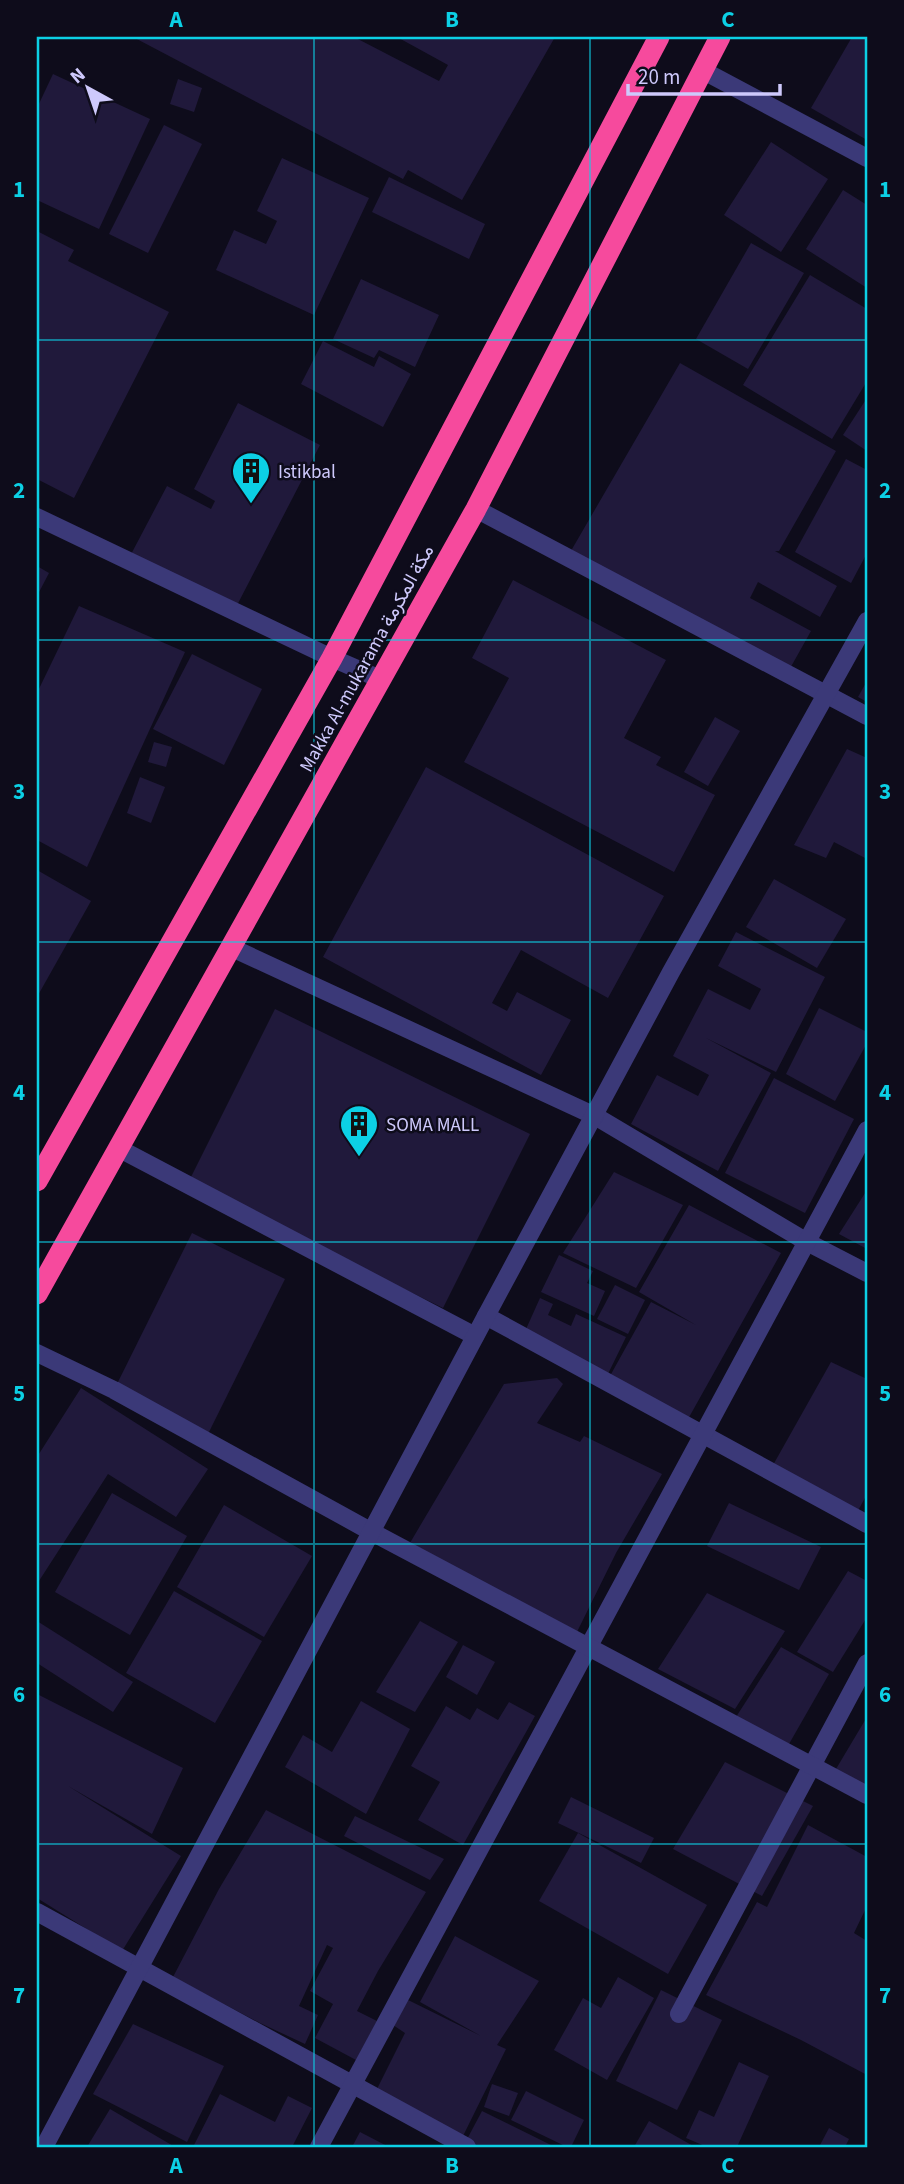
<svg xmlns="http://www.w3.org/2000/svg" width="904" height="2184" font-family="'Source Sans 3',Vazirmatn,sans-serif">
	<rect width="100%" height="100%" fill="#0e0c1b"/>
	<g fill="#20193b">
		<polygon points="133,37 354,37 439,81 448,65 397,37 555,37 462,200 408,170 403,179"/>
		<polygon points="852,37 867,37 867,140 811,108"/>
		<polygon points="53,74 150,119 99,229 37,200 37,108"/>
		<polygon points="178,79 202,88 194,112 170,104"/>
		<polygon points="164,125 202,144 148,253 109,234"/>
		<polygon points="771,142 828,179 781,252 724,215"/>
		<polygon points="282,158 369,198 314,315 216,270 234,230 266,244 277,221 257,211"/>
		<polygon points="389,177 485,224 469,259 372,212"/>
		<polygon points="843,190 867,205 867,288 806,249"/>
		<polygon points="37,231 74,250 68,261 169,312 74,498 37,479"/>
		<polygon points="751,243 804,273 748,369 696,339"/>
		<polygon points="810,275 867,309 867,381 832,439 743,385"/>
		<polygon points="361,279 439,315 415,367 379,350 374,358 333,339"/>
		<polygon points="323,341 374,367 379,356 411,374 383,427 301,384"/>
		<polygon points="680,363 836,451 779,551 775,551 837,586 820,617 758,582 750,598 811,631 788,672 568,556"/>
		<polygon points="867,398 867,451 843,435"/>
		<polygon points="238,403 320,445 233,613 128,560 167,486 211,509 215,501 194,489"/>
		<polygon points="846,459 867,470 867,553 851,583 795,552"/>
		<polygon points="37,566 49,573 37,596"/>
		<polygon points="513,580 666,660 624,738 661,757 656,765 715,795 674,872 464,762 509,678 472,658"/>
		<polygon points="79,606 185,652 87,867 37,840 37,693"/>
		<polygon points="192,654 262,689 224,765 153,729"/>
		<polygon points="867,681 867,702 858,697"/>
		<polygon points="715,717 740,731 708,786 684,772"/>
		<polygon points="154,742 172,747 166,767 148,762"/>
		<polygon points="847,749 867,758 867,859 834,842 826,858 794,845"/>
		<polygon points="426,767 664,896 608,998 521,950 492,1003 507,1011 517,992 571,1020 541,1075 323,957"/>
		<polygon points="140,777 165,787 151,823 127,813"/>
		<polygon points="37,870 91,901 37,997"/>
		<polygon points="774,879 846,919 817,968 746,927"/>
		<polygon points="736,932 825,977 776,1072 706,1038 771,1073 718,1171 631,1124 657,1075 698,1096 709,1075 673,1056 708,989 750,1010 761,989 718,966"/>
		<polygon points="819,1008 867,1032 867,1043 835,1101 786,1074"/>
		<polygon points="275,1009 530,1134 443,1308 188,1183"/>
		<polygon points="774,1078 854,1119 805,1213 725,1173"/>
		<polygon points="614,1172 683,1205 636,1288 563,1253"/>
		<polygon points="867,1190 867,1249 839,1234"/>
		<polygon points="689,1205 781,1253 683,1428 605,1385 651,1302 696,1325 639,1292"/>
		<polygon points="192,1233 285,1279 207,1436 114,1390"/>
		<polygon points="559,1255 593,1271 587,1283 605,1291 594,1316 541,1292"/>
		<polygon points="615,1285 645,1300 628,1334 597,1319"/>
		<polygon points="540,1298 553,1304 548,1315 571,1326 576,1314 626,1337 606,1378 522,1338"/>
		<polygon points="831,1362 867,1379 867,1494 853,1520 768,1474"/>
		<polygon points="557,1378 563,1384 537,1423 580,1442 584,1436 662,1474 616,1553 573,1640 404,1553 504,1384"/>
		<polygon points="81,1388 208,1469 176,1517 108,1474 37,1584 37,1457"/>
		<polygon points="112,1493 187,1536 130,1635 55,1592"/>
		<polygon points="729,1503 821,1547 799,1590 707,1546"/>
		<polygon points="224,1505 312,1556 264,1637 177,1587"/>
		<polygon points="848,1571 867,1581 867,1617 833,1672 797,1652"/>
		<polygon points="174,1591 262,1641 215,1723 126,1673"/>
		<polygon points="707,1593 785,1631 735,1709 658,1669"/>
		<polygon points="37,1621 133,1682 113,1712 37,1663"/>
		<polygon points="420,1621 458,1642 415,1712 376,1692"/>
		<polygon points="463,1645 495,1662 477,1695 446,1677"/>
		<polygon points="781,1647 829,1674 789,1744 736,1717"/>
		<polygon points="39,1695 183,1768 152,1834 68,1786 181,1856 122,1951 37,1898 37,1698"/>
		<polygon points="361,1701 410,1729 366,1814 285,1767 303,1735 332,1752"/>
		<polygon points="509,1702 535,1716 463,1845 418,1820 440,1782 411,1766 446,1706 470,1720 477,1708 498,1720"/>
		<polygon points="867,1717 867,1793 833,1774"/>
		<polygon points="725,1762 813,1806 762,1896 673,1849"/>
		<polygon points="571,1797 654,1838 641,1863 558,1823"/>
		<polygon points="266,1810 426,1892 378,1971 357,2011 377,2021 356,2060 315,2038 333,2004 310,1991 333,1948 327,1945 299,2006 318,2015 305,2044 260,2023 173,1977 219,1889"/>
		<polygon points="355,1816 444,1859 430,1880 344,1836"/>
		<polygon points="808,1825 867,1857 867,1906 854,1933 867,1941 867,2075 801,2040 706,1995 757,1902 767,1907"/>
		<polygon points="578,1833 707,1905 668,1974 539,1901"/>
		<polygon points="455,1936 539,1981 497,2045 506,2049 463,2136 375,2093 405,2033 387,2021 402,1997 481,2036 420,2002"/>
		<polygon points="618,1977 654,1998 607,2080 554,2050 583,1998 601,2008"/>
		<polygon points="661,1990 722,2020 677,2110 616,2081"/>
		<polygon points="133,2024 224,2066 187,2142 93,2094"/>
		<polygon points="739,2062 769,2076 737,2147 707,2147 686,2138 699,2110 714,2117"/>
		<polygon points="492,2084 518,2093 509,2116 484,2107"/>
		<polygon points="526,2091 584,2120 571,2147 567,2147 511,2120"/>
		<polygon points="220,2094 275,2122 288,2096 312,2108 292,2147 193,2147"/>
		<polygon points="110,2109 175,2147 87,2147"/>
		<polygon points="482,2111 555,2147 473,2147 465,2143"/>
		<polygon points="649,2121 695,2147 634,2147"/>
		<polygon points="829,2128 849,2139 845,2147 819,2147"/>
		<polygon points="360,2132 389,2147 352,2147"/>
	</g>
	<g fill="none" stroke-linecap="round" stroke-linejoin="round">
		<g stroke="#3b3978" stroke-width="18">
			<polyline points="702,70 867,158"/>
			<polyline points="476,509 867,716"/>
			<polyline points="595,1116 807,1242 867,1273"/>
			<polyline points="486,1316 867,1524"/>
			<polyline points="37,1912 467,2147"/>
			<polyline points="679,2014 867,1663"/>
			<polyline points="319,2147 867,1130"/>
		</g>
		<g stroke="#3b3978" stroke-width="18">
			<polyline points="37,517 332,658 380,679"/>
			<polyline points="230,947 595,1116"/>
			<polyline points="118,1148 475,1336"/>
			<polyline points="37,1353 114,1390 370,1531 867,1795"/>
			<polyline points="44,2147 486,1316 671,972 867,621"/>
		</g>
		<g stroke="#f64a9d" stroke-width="21">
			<polyline points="37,1181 332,658 659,37"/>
			<polyline points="37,1294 476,509 720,37"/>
		</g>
	</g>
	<path fill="none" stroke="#0cd0e5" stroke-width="2" stroke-opacity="0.55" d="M 314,37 L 314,2147M 590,37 L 590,2147M 37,340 L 867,340M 37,640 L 867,640M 37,942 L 867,942M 37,1242 L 867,1242M 37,1544 L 867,1544M 37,1844 L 867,1844"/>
	<defs>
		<symbol id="building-pin" viewBox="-11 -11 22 30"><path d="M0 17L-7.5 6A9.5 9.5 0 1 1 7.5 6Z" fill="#0cd0e5" stroke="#0e0c1b"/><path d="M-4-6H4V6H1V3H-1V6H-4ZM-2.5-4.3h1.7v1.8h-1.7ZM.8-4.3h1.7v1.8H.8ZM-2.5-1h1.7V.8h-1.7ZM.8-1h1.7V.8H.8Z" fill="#111"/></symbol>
	</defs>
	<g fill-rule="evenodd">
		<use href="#building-pin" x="229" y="449" width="44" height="60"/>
		<use href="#building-pin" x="337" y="1102" width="44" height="60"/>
	</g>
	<g text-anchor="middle" stroke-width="5" stroke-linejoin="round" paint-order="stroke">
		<g font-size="19" fill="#cec9fc" stroke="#0e0c1b" text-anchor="start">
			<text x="278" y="478">Istikbal</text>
			<text x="386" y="1131">SOMA MALL</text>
		</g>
		<g font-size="19" fill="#cec9fc" stroke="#0e0c1b">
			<text transform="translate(366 658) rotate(-61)" y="7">Makka Al-mukarama مكة المكرمة</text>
		</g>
	</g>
	<rect width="904" height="2184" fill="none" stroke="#0e0c1b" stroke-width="77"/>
	<g transform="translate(88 88) rotate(320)" stroke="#0e0c1b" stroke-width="5" paint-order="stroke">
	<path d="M0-5L12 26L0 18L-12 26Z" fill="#cec9fc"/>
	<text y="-10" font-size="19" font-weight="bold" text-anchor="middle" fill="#cec9fc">N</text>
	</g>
	<path d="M628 84v10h152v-10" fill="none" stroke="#cec9fc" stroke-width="3.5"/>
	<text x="638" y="84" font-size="21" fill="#cec9fc" stroke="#0e0c1b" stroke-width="5" paint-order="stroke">20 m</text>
	<rect x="38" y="38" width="828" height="2108" fill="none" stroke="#0cd0e5" stroke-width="2.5"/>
	<g font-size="23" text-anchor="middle" font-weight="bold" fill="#0cd0e5">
		<text x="176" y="27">A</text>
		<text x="452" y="27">B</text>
		<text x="728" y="27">C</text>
		<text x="19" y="197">1</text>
		<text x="885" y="197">1</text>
		<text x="19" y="498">2</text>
		<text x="885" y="498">2</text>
		<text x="19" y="799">3</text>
		<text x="885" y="799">3</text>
		<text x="19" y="1100">4</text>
		<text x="885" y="1100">4</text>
		<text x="19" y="1401">5</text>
		<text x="885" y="1401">5</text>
		<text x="19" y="1702">6</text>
		<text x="885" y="1702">6</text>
		<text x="19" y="2003">7</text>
		<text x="885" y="2003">7</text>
		<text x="176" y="2173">A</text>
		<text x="452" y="2173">B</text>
		<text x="728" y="2173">C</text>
	</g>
</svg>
